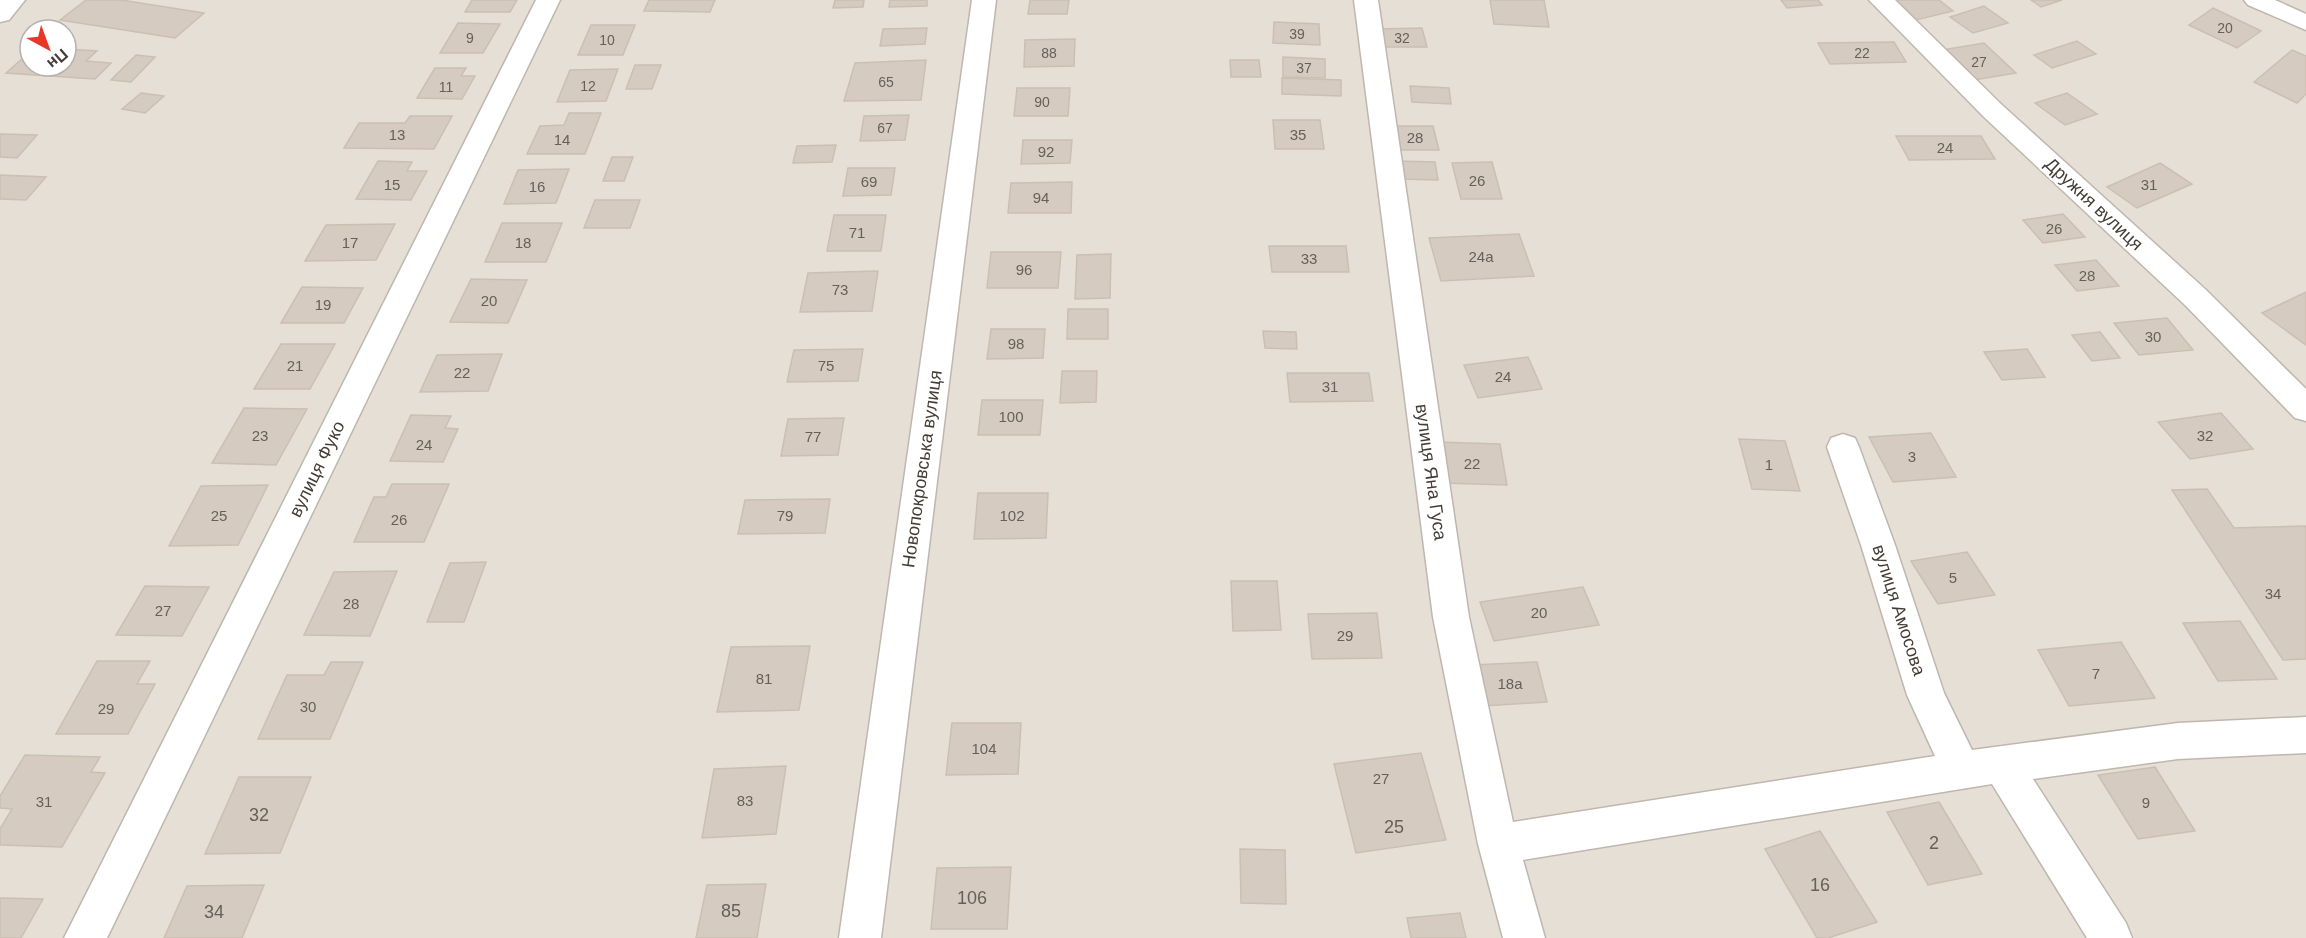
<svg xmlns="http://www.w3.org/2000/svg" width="2306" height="938" font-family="Arial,sans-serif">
	<rect width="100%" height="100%" fill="#f1ede6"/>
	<path fill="#e5dfd5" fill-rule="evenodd" d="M 0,0 L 2306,0 L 2306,938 L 0,938 ZM 30,30 L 66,30 L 66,66 L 30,66 Z"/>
	<g fill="#d5cbc0" stroke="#ccbfb1" stroke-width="1.5">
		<polygon points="86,0 121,0 204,13 175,38 60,20"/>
		<polygon points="472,0 517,0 510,12 465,12"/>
		<polygon points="649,0 715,0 710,12 644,11"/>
		<polygon points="835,0 864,0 863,7 833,8"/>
		<polygon points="890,0 927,0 927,6 889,7"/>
		<polygon points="1030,0 1069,0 1067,14 1028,14"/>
		<polygon points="1490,0 1544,0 1549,27 1494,24"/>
		<polygon points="1781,0 1818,0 1822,5 1787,8"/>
		<polygon points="1892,0 1939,0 1953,11 1916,20"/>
		<polygon points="2031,0 2062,0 2041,7"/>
		<polygon points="1984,6 2008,23 1973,33 1950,17"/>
		<polygon points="2213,8 2261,31 2237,48 2189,25"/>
		<polygon points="1274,22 1319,24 1320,45 1273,43"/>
		<polygon points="458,23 500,24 483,53 440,53"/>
		<polygon points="591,25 635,25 623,55 578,55"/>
		<polygon points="927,28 925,44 880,46 883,29"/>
		<polygon points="1422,28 1427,47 1381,47 1377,29"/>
		<polygon points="1075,39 1074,66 1024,67 1025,40"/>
		<polygon points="2077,41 2096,54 2052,68 2034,55"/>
		<polygon points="1894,42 1906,62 1830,64 1818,43"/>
		<polygon points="1984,43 2016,73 1974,80 1942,50"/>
		<polygon points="66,49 97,51 86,61 111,63 95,79 6,73 24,57 30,57 30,66 66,66"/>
		<polygon points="2292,50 2306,56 2306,94 2297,103 2254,82"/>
		<polygon points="136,55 155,57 131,82 111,80"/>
		<polygon points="1283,57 1325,59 1325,78 1283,77"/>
		<polygon points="926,60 921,100 844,101 855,63"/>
		<polygon points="1230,60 1259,60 1261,77 1231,77"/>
		<polygon points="635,65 661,65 652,89 626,89"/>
		<polygon points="435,68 466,68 461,76 475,76 462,99 417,98"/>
		<polygon points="618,69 606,101 557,102 570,70"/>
		<polygon points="1282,78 1341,80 1341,96 1282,94"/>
		<polygon points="1410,86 1449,88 1451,104 1412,102"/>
		<polygon points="1017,88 1070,88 1068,116 1014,116"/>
		<polygon points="141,93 164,96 145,113 122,109"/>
		<polygon points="2067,93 2097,114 2065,125 2035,103"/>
		<polygon points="569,113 601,113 585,154 527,154 540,126 564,125"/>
		<polygon points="909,115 905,140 860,141 864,116"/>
		<polygon points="410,116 452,116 434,149 344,148 359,123 405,123"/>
		<polygon points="1273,120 1320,120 1324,149 1275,149"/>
		<polygon points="1392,126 1433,126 1439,150 1396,150"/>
		<polygon points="0,134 37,135 17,158 0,157"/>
		<polygon points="1896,136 1981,136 1995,159 1909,160"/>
		<polygon points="1023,140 1072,140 1070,163 1021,164"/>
		<polygon points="836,145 832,162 793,163 797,146"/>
		<polygon points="612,157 633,157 624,181 603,181"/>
		<polygon points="378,161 412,162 407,171 427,171 411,200 356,199"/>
		<polygon points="1396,161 1435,162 1438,180 1399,179"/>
		<polygon points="1492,162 1502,199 1461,199 1452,163"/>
		<polygon points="2160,163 2192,184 2137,208 2107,187"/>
		<polygon points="848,168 895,168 891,195 843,196"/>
		<polygon points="569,169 556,203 504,204 518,170"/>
		<polygon points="0,175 46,177 26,200 0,199"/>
		<polygon points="1072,182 1071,213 1008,213 1011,183"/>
		<polygon points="595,200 640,200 630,228 584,228"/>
		<polygon points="2063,214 2085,237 2043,243 2023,220"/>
		<polygon points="834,215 886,215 881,251 827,251"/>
		<polygon points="502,223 562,223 546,262 485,262"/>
		<polygon points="395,224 376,260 305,261 326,225"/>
		<polygon points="1519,234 1534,276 1441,281 1429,238"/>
		<polygon points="1269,246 1346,246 1349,272 1272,272"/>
		<polygon points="991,252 1061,252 1058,288 987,288"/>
		<polygon points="1111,254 1110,298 1075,299 1077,255"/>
		<polygon points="2096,260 2119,286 2077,291 2055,265"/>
		<polygon points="878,271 872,311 800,312 808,273"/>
		<polygon points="471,279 527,280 508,323 450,322"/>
		<polygon points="302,287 363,288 344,323 281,323"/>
		<polygon points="2306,292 2306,345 2262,313"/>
		<polygon points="1068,309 1108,309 1108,339 1067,339"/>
		<polygon points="2167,318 2193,350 2139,355 2114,323"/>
		<polygon points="991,329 1045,329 1043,358 987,359"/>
		<polygon points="1263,331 1296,332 1297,349 1265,348"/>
		<polygon points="2100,332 2120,358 2092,361 2072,335"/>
		<polygon points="281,344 335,344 310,389 254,389"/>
		<polygon points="863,349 858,381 787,382 794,350"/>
		<polygon points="2027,349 2045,377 2002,380 1984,352"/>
		<polygon points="502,354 488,391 420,392 437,355"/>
		<polygon points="1528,357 1542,389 1478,398 1464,365"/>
		<polygon points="1062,371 1097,371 1096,402 1060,403"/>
		<polygon points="1287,373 1369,373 1373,401 1290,402"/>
		<polygon points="982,400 1043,400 1040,435 978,435"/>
		<polygon points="244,408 307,409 276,465 212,463"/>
		<polygon points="2221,413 2253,449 2190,459 2158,422"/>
		<polygon points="411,415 451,416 445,428 458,429 443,462 390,461"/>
		<polygon points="844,418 838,455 781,456 788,419"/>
		<polygon points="1931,433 1956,477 1893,482 1869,437"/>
		<polygon points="1739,439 1785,441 1800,491 1752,489"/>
		<polygon points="1437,442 1500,444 1507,485 1443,483"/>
		<polygon points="392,484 449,484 424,542 354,542 374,497 386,497"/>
		<polygon points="268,485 238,545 169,546 201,486"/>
		<polygon points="2207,489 2234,528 2306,526 2306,659 2283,660 2172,490"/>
		<polygon points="978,493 1048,493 1046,538 974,539"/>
		<polygon points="830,499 825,533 738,534 745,500"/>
		<polygon points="1967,552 1995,595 1938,604 1911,561"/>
		<polygon points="486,562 464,622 427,622 450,563"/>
		<polygon points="397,571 370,636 304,635 334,572"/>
		<polygon points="1231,581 1277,581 1281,630 1233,631"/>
		<polygon points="145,586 209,587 182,636 116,635"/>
		<polygon points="1583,587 1599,625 1494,641 1480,602"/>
		<polygon points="1377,613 1382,658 1312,659 1308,614"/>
		<polygon points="2240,621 2277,679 2218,681 2183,623"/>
		<polygon points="2121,642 2155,698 2069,706 2038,650"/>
		<polygon points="810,646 799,710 717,712 731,647"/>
		<polygon points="97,661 150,661 137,684 155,684 128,734 56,734"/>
		<polygon points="331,662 363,662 330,739 258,739 287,675 324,675"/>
		<polygon points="1537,662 1547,702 1483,706 1473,665"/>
		<polygon points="952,723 1021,723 1018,774 946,775"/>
		<polygon points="1421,753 1446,840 1356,853 1334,764"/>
		<polygon points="25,755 100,757 91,772 105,773 62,847 0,845 0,829 12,809 0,808 0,796"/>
		<polygon points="786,766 776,834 702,838 714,769"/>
		<polygon points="2155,767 2195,831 2138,839 2098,775"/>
		<polygon points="239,777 311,777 280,853 205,854"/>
		<polygon points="1939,802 1982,874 1928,885 1887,812"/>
		<polygon points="1820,831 1877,922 1828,938 1817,938 1765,849"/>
		<polygon points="1240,849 1285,850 1286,904 1241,903"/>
		<polygon points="1011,867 1007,929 931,929 937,868"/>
		<polygon points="766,884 757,938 696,938 707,885"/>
		<polygon points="264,885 242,938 164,938 187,886"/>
		<polygon points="0,898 43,899 21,938 0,938"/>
		<polygon points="1460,913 1466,938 1411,938 1407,918"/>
	</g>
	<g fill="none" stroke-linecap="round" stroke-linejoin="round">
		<defs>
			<g id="minor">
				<polygon points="0,0 25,0 9,20 0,22"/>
				<polygon points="536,0 560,0 107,938 64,938"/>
				<polygon points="972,0 996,0 881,938 839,938"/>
				<polygon points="1354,0 1378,0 1469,617 1513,822 1935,756 1907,695 1861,545 1827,447 1831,438 1843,434 1855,438 1859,447 1895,545 1944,693 1972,750 2178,723 2306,717 2306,753 2178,759 2033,779 2126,923 2132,938 2087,938 1992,784 1523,860 1545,938 1503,938 1478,844 1433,617"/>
				<polygon points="1869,0 1895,0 2002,105 2205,289 2306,389 2306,421 2295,418 2185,305 1984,117"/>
				<polygon points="2244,0 2275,0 2306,14 2306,30 2248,5"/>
			</g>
		</defs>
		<use href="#minor" stroke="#bfb7ad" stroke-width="3"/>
		<use href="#minor" fill="#fff" fill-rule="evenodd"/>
	</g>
	<g text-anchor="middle" stroke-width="4.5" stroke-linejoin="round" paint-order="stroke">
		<g font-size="14" fill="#686058">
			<text x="2225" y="33">20</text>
			<text x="1297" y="39">39</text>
			<text x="470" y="43">9</text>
			<text x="1402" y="43">32</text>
			<text x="607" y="45">10</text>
			<text x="1049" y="58">88</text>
			<text x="1862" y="58">22</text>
			<text x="1979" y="67">27</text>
			<text x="1304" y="73">37</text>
			<text x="886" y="87">65</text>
			<text x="588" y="91">12</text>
			<text x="446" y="92">11</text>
			<text x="1042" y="107">90</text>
			<text x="885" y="133">67</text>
		</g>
		<g font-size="15" fill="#686058">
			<text x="397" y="140">13</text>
			<text x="1298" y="140">35</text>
			<text x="1415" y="143">28</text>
			<text x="562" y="145">14</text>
			<text x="1945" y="153">24</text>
			<text x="1046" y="157">92</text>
			<text x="1477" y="186">26</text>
			<text x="869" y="187">69</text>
			<text x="392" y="190">15</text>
			<text x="2149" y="190">31</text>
			<text x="537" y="192">16</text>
			<text x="1041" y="203">94</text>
			<text x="2054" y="234">26</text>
			<text x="857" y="238">71</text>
			<text x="350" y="248">17</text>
			<text x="523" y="248">18</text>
			<text x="1481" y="262">24а</text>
			<text x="1309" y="264">33</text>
			<text x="1024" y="275">96</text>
			<text x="2087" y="281">28</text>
			<text x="840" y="295">73</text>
			<text x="489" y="306">20</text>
			<text x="323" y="310">19</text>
			<text x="2153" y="342">30</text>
			<text x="1016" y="349">98</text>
			<text x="295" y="371">21</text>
			<text x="826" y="371">75</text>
			<text x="462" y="378">22</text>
			<text x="1503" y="382">24</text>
			<text x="1330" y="392">31</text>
			<text x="1011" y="422">100</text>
			<text x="260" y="441">23</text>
			<text x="2205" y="441">32</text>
			<text x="813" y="442">77</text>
			<text x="424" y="450">24</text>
			<text x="1912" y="462">3</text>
			<text x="1472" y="469">22</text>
			<text x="1769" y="470">1</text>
			<text x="219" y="521">25</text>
			<text x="785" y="521">79</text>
			<text x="1012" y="521">102</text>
			<text x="399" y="525">26</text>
			<text x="1953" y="583">5</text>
			<text x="2273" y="599">34</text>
			<text x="351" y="609">28</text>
			<text x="163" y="616">27</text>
			<text x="1539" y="618">20</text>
			<text x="1345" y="641">29</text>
			<text x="2096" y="679">7</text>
			<text x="764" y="684">81</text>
			<text x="1510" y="689">18а</text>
			<text x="308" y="712">30</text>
			<text x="106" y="714">29</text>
			<text x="984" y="754">104</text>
			<text x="1381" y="784">27</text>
			<text x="745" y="806">83</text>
			<text x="44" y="807">31</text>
			<text x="2146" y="808">9</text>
		</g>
		<g font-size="18" fill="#443d36" stroke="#fff">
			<text transform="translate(2094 204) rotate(43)" y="6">Дружня вулиця</text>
			<text transform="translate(317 469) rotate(-64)" y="6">вулиця Фуко</text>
			<text transform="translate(922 469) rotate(-82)" y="6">Новопокровська вулиця</text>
			<text transform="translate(1431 472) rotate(82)" y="6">вулиця Яна Гуса</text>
			<text transform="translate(1899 610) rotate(72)" y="6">вулиця Амосова</text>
		</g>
		<g font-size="18" fill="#686058">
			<text x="259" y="821">32</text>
			<text x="1394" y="833">25</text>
			<text x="1934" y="849">2</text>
			<text x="1820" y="891">16</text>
			<text x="972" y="904">106</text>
			<text x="731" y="917">85</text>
			<text x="214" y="918">34</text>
		</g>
	</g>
	<g transform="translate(48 48) rotate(139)"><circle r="28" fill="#ffffff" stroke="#b4b1af" stroke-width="1.5"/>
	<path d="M0-4.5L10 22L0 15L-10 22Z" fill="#e63829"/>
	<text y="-9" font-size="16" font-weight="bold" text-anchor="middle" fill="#443d36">Пн</text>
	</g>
</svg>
